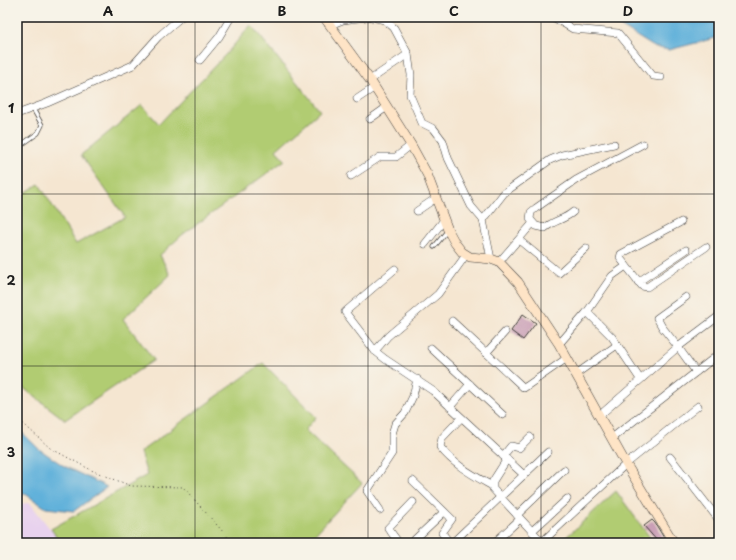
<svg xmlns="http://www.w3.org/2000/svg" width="736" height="560" font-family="'Playpen Sans',sans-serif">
	<rect width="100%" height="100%" fill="#f7f3e8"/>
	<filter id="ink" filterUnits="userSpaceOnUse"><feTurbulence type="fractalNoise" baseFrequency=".025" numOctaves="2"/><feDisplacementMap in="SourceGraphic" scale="8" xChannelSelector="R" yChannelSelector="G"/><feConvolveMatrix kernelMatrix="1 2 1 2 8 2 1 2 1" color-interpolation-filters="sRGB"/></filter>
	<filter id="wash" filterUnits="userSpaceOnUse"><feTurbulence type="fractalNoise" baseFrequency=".012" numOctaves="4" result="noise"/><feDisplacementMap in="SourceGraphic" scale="16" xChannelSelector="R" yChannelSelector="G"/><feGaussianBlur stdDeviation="0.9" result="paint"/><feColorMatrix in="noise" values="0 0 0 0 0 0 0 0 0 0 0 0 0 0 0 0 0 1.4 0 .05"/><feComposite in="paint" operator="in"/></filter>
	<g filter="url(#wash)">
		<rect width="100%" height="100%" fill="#f5e6d1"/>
		<polygon fill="#e8d2ee" points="30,503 61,543 17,543 17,504"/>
		<g fill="#b1cc72" stroke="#667447">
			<polygon points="251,25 320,111 276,150 285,160 182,235 160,255 170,275 123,319 154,360 65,420 17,383 17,198 39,184 76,244 125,217 81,155 142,105 159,124 227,53"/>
			<polygon points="263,363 316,417 305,430 362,483 307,543 61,543 51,529 147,475 140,452"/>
			<polygon points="616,491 654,543 560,543"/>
		</g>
		<g fill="#5fb0da" stroke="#3e667b">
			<polygon points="592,17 719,17 719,37 669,50 654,47 614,22"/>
			<polygon points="17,428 39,449 64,466 107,487 74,511 46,508 24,493 17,493"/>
		</g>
		<g id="blocks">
			<g fill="#c596b1">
				<polygon points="523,314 536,323 523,340 511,331"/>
				<polygon points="652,520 655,523 667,543 659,543 644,526"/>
			</g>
		</g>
	</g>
	<g filter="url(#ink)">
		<use href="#blocks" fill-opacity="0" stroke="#3d3a37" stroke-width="1"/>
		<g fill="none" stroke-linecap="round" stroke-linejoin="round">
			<defs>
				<g id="lane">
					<polyline points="17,148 38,133 42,125 33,109"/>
					<polyline points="434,247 447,231"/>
				</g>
				<g id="street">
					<polyline points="553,17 573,29 618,33 653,76 661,77"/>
					<polyline points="330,25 343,20 367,17"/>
					<polyline points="408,54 411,75 410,95 422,123 434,129 443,141 448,158 471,206 483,220 491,259"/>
					<polyline points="200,60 219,37 231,17"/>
					<polyline points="370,80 408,54 394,28 385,20 371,17"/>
					<polyline points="357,99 375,87"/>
					<polyline points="17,114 47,103 133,65 158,37 181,17"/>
					<polyline points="370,119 387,107"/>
					<polyline points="351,176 380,157 396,157 411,145"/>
					<polyline points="417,211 436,198"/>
					<path d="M 573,212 C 564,220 554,220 545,228 L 536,226 L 530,219 L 531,212 L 536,208 L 576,180 L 643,144"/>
					<polyline points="483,220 504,193 550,160 562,155 614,144"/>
					<polyline points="681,222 621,254 620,258 642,286 647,287 706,247"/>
					<polyline points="519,240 559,273 586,248"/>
					<polyline points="425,244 444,220"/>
					<polyline points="499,262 532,224"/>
					<polyline points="395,269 345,312 375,351 385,359 433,391 524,475"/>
					<polyline points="638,282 686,250"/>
					<polyline points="587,312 612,337 640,379"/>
					<polyline points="452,321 524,388 567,358"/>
					<polyline points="559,344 587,312 612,276 626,266"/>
					<polyline points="431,348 503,415"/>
					<polyline points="375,351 388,336 438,294 466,255"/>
					<polyline points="486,353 505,332"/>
					<polyline points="696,372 678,347 719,316"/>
					<polyline points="576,374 617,345"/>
					<polyline points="450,407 470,384"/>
					<polyline points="599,416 678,347 662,327 657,318 686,297"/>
					<path d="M 461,418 L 442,438 L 440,447 C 454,465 473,475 492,486"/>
					<polyline points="612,438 719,354"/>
					<polyline points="503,456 511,446 519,448 530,437"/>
					<polyline points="670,457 719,520"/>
					<polyline points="507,459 493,481 493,489 542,542 626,464 698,406"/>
					<polyline points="413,481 452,519 442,533 450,543"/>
					<polyline points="380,510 367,491 392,453 392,434 395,424 405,413 413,396 417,379"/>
					<polyline points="517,515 564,470"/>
					<polyline points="532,531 567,499"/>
					<polyline points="399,543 388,528 413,502"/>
					<polyline points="411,543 444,512"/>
					<polyline points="452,543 548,452"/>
					<polyline points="494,543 520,519"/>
				</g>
				<polyline id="secondary" points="324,17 370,80 411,145 427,174 448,230 455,243 462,252 470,257 491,259 499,262 518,282 559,344 626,464 674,543"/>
			</defs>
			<use href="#lane" stroke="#3d3a37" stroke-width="5"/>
			<use href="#street" stroke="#3d3a37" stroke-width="8"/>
			<use href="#secondary" stroke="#3d3a37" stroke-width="10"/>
			<polyline stroke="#3d3a37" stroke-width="1" stroke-dasharray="1 3" stroke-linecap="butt" points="17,418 50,448 91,470 131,486 183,487 233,543"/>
			<use href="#lane" stroke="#fff" stroke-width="3.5"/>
			<use href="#street" stroke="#fff" stroke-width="7"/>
			<use href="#secondary" stroke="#fee4c6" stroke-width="9"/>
		</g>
	</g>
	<path fill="none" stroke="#1c1c1c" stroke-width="1" stroke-opacity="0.55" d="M 195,17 L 195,543M 368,17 L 368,543M 541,17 L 541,543M 17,194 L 719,194M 17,366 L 719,366"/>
	<rect width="736" height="560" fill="none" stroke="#f7f3e8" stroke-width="44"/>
	<rect x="22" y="22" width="692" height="516" fill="none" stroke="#1c1c1c" stroke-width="1.5"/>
	<g font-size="13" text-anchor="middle" font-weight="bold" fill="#1c1c1c">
		<text x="108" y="16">A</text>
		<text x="282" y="16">B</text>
		<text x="454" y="16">C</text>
		<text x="628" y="16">D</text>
		<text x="11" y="113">1</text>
		<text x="11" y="285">2</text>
		<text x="11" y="457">3</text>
	</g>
</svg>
